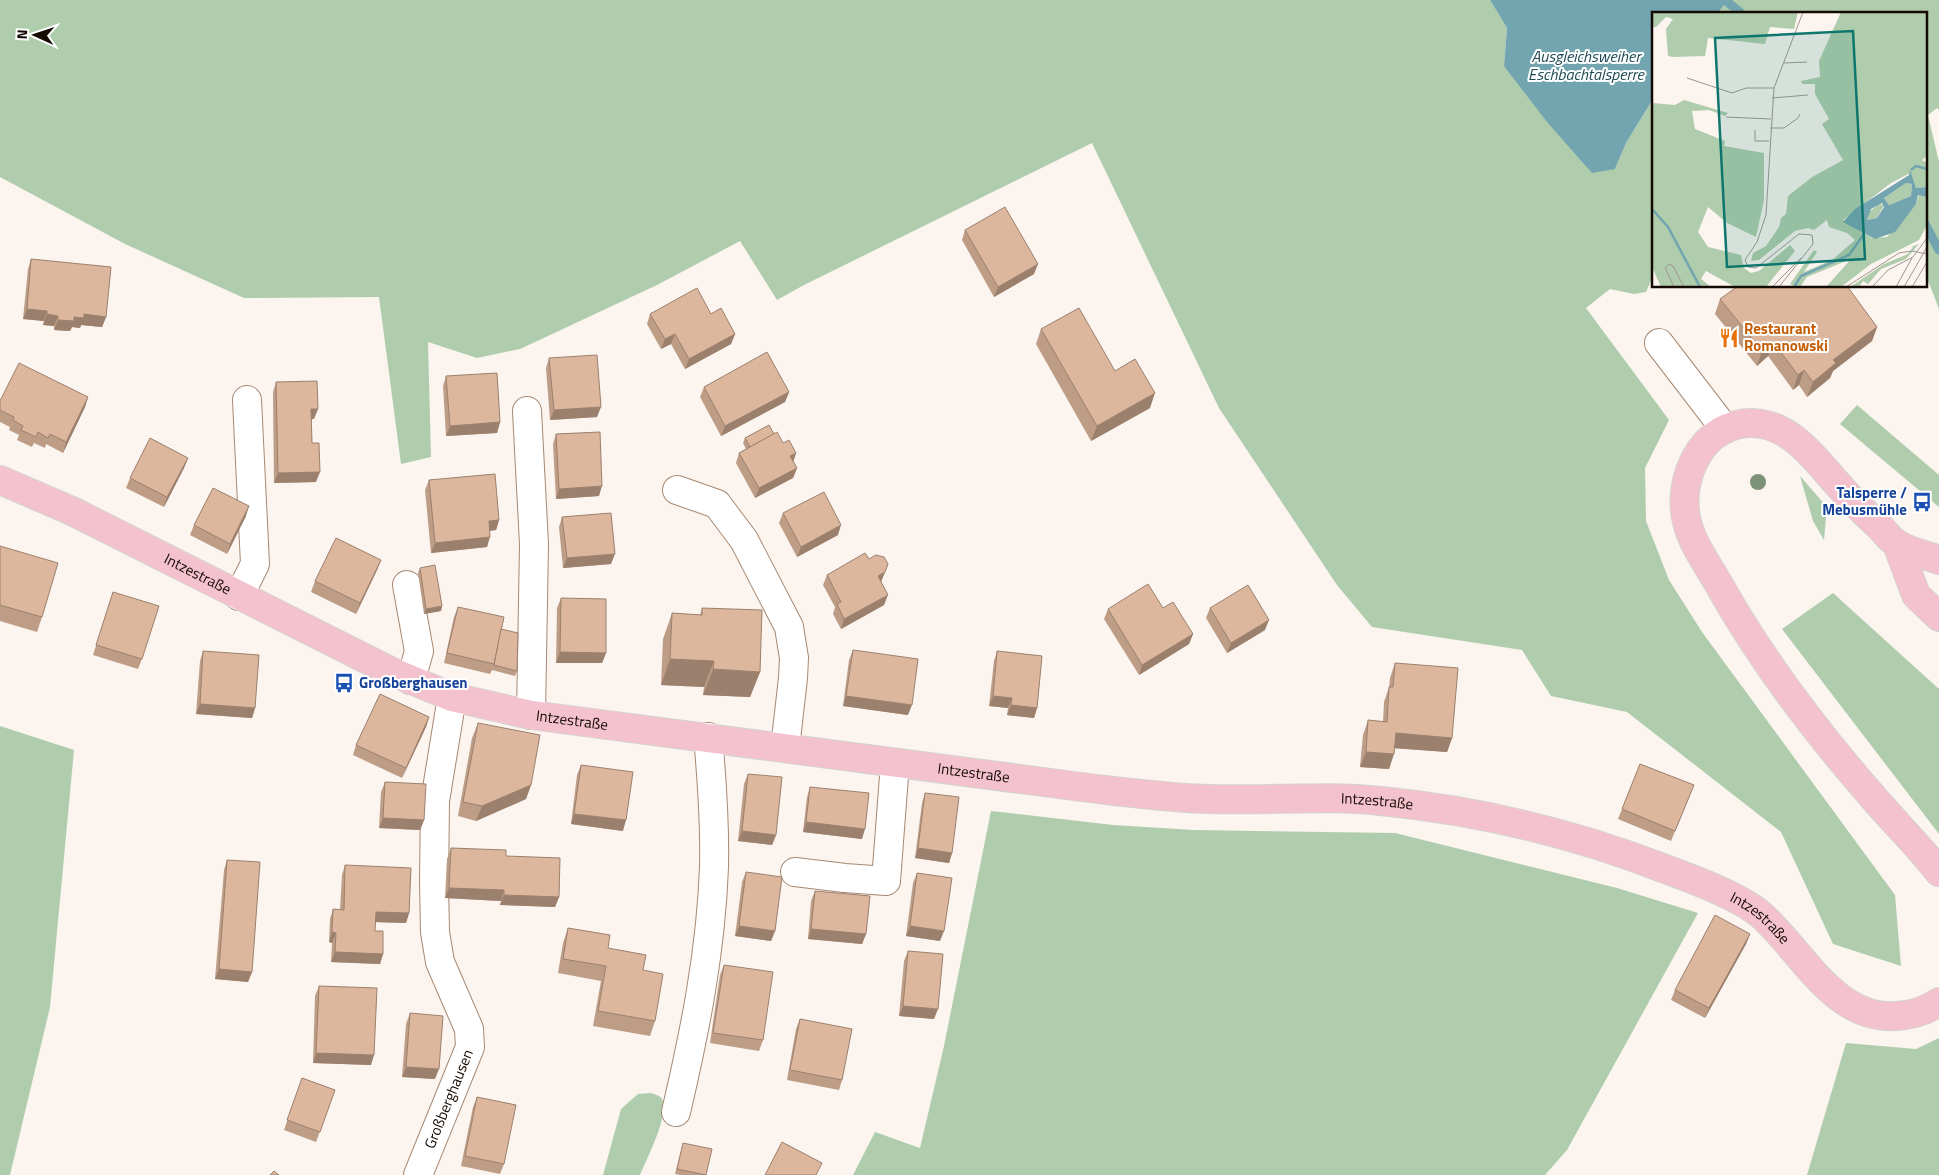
<svg xmlns="http://www.w3.org/2000/svg" width="1939" height="1175" font-family="'Titillium Web',sans-serif">
	<rect width="100%" height="100%" fill="#fbf4ef"/>
	<g fill="#afcdad">
		<polygon points="0,0 1490,0 1507,28 1504,66 1615,169 1626,143 1653,99 1653,276 1646,292 1634,294 1610,289 1586,308 1669,420 1645,468 1646,521 1669,580 1702,632 1895,895 1901,966 1833,944 1781,832 1627,712 1551,696 1522,650 1372,627 1337,585 1219,408 1092,143 804,285 777,300 740,241 657,285 520,349 477,358 428,342 431,457 401,464 379,297 244,298 125,244 0,177"/>
		<polygon points="1728,0 1939,0 1939,110 1937,108 1928,115 1939,162 1939,309 1929,283 1925,278 1925,14 1717,14"/>
		<polygon points="1857,405 1939,475 1939,507 1840,424"/>
		<polygon points="1800,476 1827,507 1824,540 1813,521"/>
		<polygon points="1833,593 1939,689 1939,834 1782,629"/>
		<polygon points="0,726 74,750 50,1007 10,1175 0,1175"/>
		<polygon points="991,811 1113,825 1194,830 1395,833 1617,888 1698,913 1567,1150 1545,1175 853,1175 875,1132 920,1148 944,1046"/>
		<polygon points="1939,1038 1939,1175 1807,1175 1846,1043 1916,1049"/>
		<path d="M 651,1093 C 657,1095 662,1096 663,1102 C 667,1120 647,1158 640,1175 L 603,1175 L 621,1109 L 638,1094 Z"/>
	</g>
	<polygon fill="#72a5af" points="1490,0 1728,0 1717,14 1653,14 1653,99 1626,143 1615,169 1592,173 1547,122 1504,66 1507,28"/>
	<g fill="none" stroke-linecap="round" stroke-linejoin="round">
		<g stroke="#72a5af" stroke-width="9">
			<polyline points="1725,0 1742,14"/>
			<polyline points="1925,224 1939,250"/>
		</g>
		<defs>
			<g id="minor">
				<polyline points="1659,343 1725,429"/>
				<polyline points="527,411 534,544 531,715"/>
				<polyline points="677,490 717,504 744,540 789,627 794,658 793,678 785,748"/>
				<polyline points="407,585 419,651 411,680"/>
				<polyline points="239,596 255,564 247,400"/>
				<polyline points="795,872 845,878 886,881 895,763"/>
				<path d="M 676,1112 C 695,1031 711,951 714,867 C 715,824 712,781 708,737"/>
				<path id="s1" d="M 418,1175 L 470,1047 L 469,1029 L 440,962 L 435,932 L 434,882 L 435,801 L 452,697"/>
			</g>
			<g id="major">
				<path id="s2" d="M 0,480 L 72,511 L 390,671 L 452,697 L 531,715 L 1081,787 C 1124,792 1167,798 1210,799 C 1267,801 1325,795 1381,801 C 1482,811 1574,833 1668,870 C 1695,880 1738,896 1760,914 C 1801,949 1833,1020 1896,1016 C 1912,1015 1926,1011 1939,1002"/>
				<polyline points="1897,544 1916,595 1939,617"/>
				<path d="M 1939,560 C 1926,555 1909,552 1897,544 C 1891,540 1885,533 1880,527 C 1867,515 1854,503 1843,490 C 1822,468 1800,435 1770,426 C 1748,419 1723,425 1707,442 C 1688,463 1680,495 1687,522 C 1693,546 1710,568 1722,590 C 1764,664 1816,732 1872,796 C 1894,822 1918,845 1939,872"/>
			</g>
		</defs>
		<use href="#minor" stroke="#a78972" stroke-width="30"/>
		<use href="#major" stroke="#d5d3d2" stroke-width="30"/>
		<use href="#minor" stroke="#fff" stroke-width="28"/>
		<use href="#major" stroke="#f4c2cf" stroke-width="28"/>
	</g>
	<circle fill="#7c9277" cx="1758" cy="482" r="8"/>
	<g fill="#be9d87">
		<polygon points="965,230 1034,274 994,297 962,240"/>
		<polygon points="31,259 106,317 102,327 81,325 80,328 72,327 70,331 54,330 54,326 43,325 44,321 23,319 28,269"/>
		<polygon points="1720,299 1877,327 1872,341 1833,371 1830,378 1807,397 1799,385 1793,390 1768,356 1757,366 1715,314"/>
		<polygon points="650,314 711,314 735,334 731,344 685,369 671,344 661,349 647,324"/>
		<polygon points="1041,329 1115,371 1150,408 1091,441 1036,344"/>
		<polygon points="549,358 597,417 550,420 546,368"/>
		<polygon points="446,376 500,422 497,433 446,436 443,386"/>
		<polygon points="276,382 314,419 311,419 312,443 316,482 274,483 273,392"/>
		<polygon points="704,387 789,392 785,402 721,436 700,397"/>
		<polygon points="88,397 85,407 63,453 46,444 45,448 34,443 32,447 17,440 19,435 9,430 10,427 0,422 0,401"/>
		<polygon points="556,434 599,496 556,499 553,444"/>
		<polygon points="774,434 783,443 796,453 793,461 797,468 793,478 755,498 736,463 739,453 746,449 743,443 745,438"/>
		<polygon points="188,458 184,468 164,507 126,488 130,478"/>
		<polygon points="429,480 499,520 496,530 490,531 487,547 431,553 425,490"/>
		<polygon points="783,513 838,535 797,557 779,523"/>
		<polygon points="246,516 227,554 190,535 194,525"/>
		<polygon points="562,517 611,564 563,568 559,527"/>
		<polygon points="0,546 42,617 37,632 0,621"/>
		<polygon points="869,559 888,564 881,582 884,605 841,629 833,614 835,607 823,585 827,575"/>
		<polygon points="381,560 377,570 356,614 311,592 315,581"/>
		<polygon points="420,568 442,606 441,611 424,614 418,573"/>
		<polygon points="113,592 142,659 138,669 93,655"/>
		<polygon points="561,598 606,653 602,663 556,663 557,608"/>
		<polygon points="458,607 501,629 517,671 515,676 492,670 490,674 444,663 454,617"/>
		<polygon points="702,608 760,672 750,697 703,695 704,687 661,685 663,639 672,613 700,615"/>
		<polygon points="1163,608 1193,634 1189,644 1139,675 1104,619 1108,609"/>
		<polygon points="1210,608 1265,630 1227,653 1206,618"/>
		<polygon points="853,650 908,715 843,706 849,660"/>
		<polygon points="203,651 255,708 252,718 196,714 200,661"/>
		<polygon points="997,651 1037,708 1034,718 1007,715 1008,708 989,706 994,661"/>
		<polygon points="1395,663 1452,738 1447,752 1395,748 1389,769 1360,767 1363,735 1368,720 1383,722 1384,702 1389,687 1390,678"/>
		<polygon points="429,717 426,727 402,778 353,755 356,745"/>
		<polygon points="478,723 531,785 526,799 476,821 458,816 472,738"/>
		<polygon points="1640,764 1690,795 1671,841 1618,819"/>
		<polygon points="581,765 623,831 571,824 577,775"/>
		<polygon points="748,774 776,835 772,845 738,841 744,784"/>
		<polygon points="385,782 424,820 420,830 379,828 381,792"/>
		<polygon points="810,787 862,839 803,832 807,797"/>
		<polygon points="925,793 952,853 949,863 915,858 922,803"/>
		<polygon points="451,848 506,856 559,897 555,907 500,905 501,901 445,898 447,859"/>
		<polygon points="227,860 252,972 248,982 215,979 224,870"/>
		<polygon points="345,865 409,913 406,923 375,922 375,931 383,954 380,964 331,962 332,943 329,942 330,919 333,909 340,910 342,875"/>
		<polygon points="746,872 775,931 771,941 735,936 742,882"/>
		<polygon points="917,873 940,941 906,936 913,883"/>
		<polygon points="815,891 866,934 862,944 808,939 811,901"/>
		<polygon points="568,928 608,948 643,970 655,1021 650,1036 593,1026 601,981 558,973 563,943"/>
		<polygon points="1750,934 1746,944 1705,1018 1671,1000 1675,990"/>
		<polygon points="908,951 934,1019 899,1016 904,961"/>
		<polygon points="724,965 763,1040 759,1051 710,1043 720,975"/>
		<polygon points="319,986 371,1065 313,1063 315,996"/>
		<polygon points="410,1013 435,1079 402,1077 406,1024"/>
		<polygon points="800,1019 842,1080 839,1090 787,1080 796,1029"/>
		<polygon points="302,1078 335,1090 316,1142 284,1130"/>
		<polygon points="477,1097 504,1164 500,1174 461,1166 473,1107"/>
		<polygon points="683,1143 706,1175 681,1175 675,1174"/>
	</g>
	<g fill="#9b806e">
		<polygon points="1038,264 1034,274 994,297 998,287"/>
		<polygon points="27,309 47,311 44,321 23,319"/>
		<polygon points="47,314 58,316 54,326 43,325"/>
		<polygon points="84,314 106,317 102,327 81,325 80,328 72,327 70,331 54,330 58,320 74,317"/>
		<polygon points="1877,327 1872,341 1833,371 1830,378 1807,397 1813,382 1833,360"/>
		<polygon points="675,334 671,344 661,349 665,339"/>
		<polygon points="735,334 731,344 685,369 689,359"/>
		<polygon points="1773,342 1768,356 1757,366 1762,351"/>
		<polygon points="1804,370 1799,385 1793,390 1798,375"/>
		<polygon points="789,392 785,402 721,436 725,426"/>
		<polygon points="1155,393 1150,408 1091,441 1097,426"/>
		<polygon points="88,397 85,407 63,453 66,442"/>
		<polygon points="601,407 597,417 550,420 554,410"/>
		<polygon points="311,409 318,409 314,419 307,419"/>
		<polygon points="500,422 497,433 446,436 450,426"/>
		<polygon points="796,453 793,463 790,456"/>
		<polygon points="188,458 184,468 164,507 167,497"/>
		<polygon points="797,468 793,478 755,498 759,488"/>
		<polygon points="320,472 316,482 274,483 278,473"/>
		<polygon points="602,486 599,496 556,499 559,489"/>
		<polygon points="249,506 246,516 227,554 230,544"/>
		<polygon points="499,520 496,530 485,531 489,521"/>
		<polygon points="841,525 838,535 797,557 801,547"/>
		<polygon points="490,537 487,547 431,553 435,543"/>
		<polygon points="615,554 611,564 563,568 567,558"/>
		<polygon points="381,560 377,570 356,614 360,603"/>
		<polygon points="885,572 881,582 878,576"/>
		<polygon points="888,595 884,605 841,629 844,619"/>
		<polygon points="442,606 441,611 424,614 426,609"/>
		<polygon points="1269,620 1265,630 1227,653 1231,643"/>
		<polygon points="1193,634 1189,644 1139,675 1142,665"/>
		<polygon points="560,652 606,653 602,663 556,663"/>
		<polygon points="670,659 714,661 704,687 661,685"/>
		<polygon points="713,669 760,672 750,697 703,695"/>
		<polygon points="846,696 912,705 908,715 843,706"/>
		<polygon points="993,696 1012,698 1008,708 989,706"/>
		<polygon points="200,704 255,708 252,718 196,714"/>
		<polygon points="1011,705 1037,708 1034,718 1007,715"/>
		<polygon points="429,717 426,727 402,778 406,768"/>
		<polygon points="1396,733 1452,738 1447,752 1391,748"/>
		<polygon points="1366,752 1394,754 1389,769 1360,767"/>
		<polygon points="531,785 526,799 476,821 482,806"/>
		<polygon points="574,814 626,820 623,831 571,824"/>
		<polygon points="383,818 424,820 420,830 379,828"/>
		<polygon points="806,822 865,829 862,839 803,832"/>
		<polygon points="742,831 776,835 772,845 738,841"/>
		<polygon points="918,848 952,853 949,863 915,858"/>
		<polygon points="449,888 504,890 501,901 445,898"/>
		<polygon points="504,895 559,897 555,907 500,905"/>
		<polygon points="376,912 409,913 406,923 372,922"/>
		<polygon points="739,926 775,931 771,941 735,936"/>
		<polygon points="910,926 944,931 940,941 906,936"/>
		<polygon points="811,929 866,934 862,944 808,939"/>
		<polygon points="332,932 336,933 332,943 329,942"/>
		<polygon points="1750,934 1746,944 1705,1018 1709,1008"/>
		<polygon points="335,952 383,954 380,964 331,962"/>
		<polygon points="219,969 252,972 248,982 215,979"/>
		<polygon points="903,1006 938,1009 934,1019 899,1016"/>
		<polygon points="316,1053 374,1055 371,1065 313,1063"/>
		<polygon points="406,1067 439,1069 435,1079 402,1077"/>
	</g>
	<g fill="#ddb79d" stroke="#9b806e">
		<polygon points="1005,207 1038,264 998,287 965,230"/>
		<polygon points="31,259 111,267 106,317 84,314 84,318 74,317 74,321 58,320 58,316 47,314 47,311 27,309"/>
		<polygon points="1738,286 1847,286 1877,327 1833,360 1836,363 1813,382 1804,370 1798,375 1773,342 1762,351 1720,299"/>
		<polygon points="697,288 711,314 721,308 735,334 689,359 675,334 665,339 650,314"/>
		<polygon points="1079,308 1115,371 1135,359 1155,393 1097,426 1041,329"/>
		<polygon points="767,352 789,392 725,426 704,387"/>
		<polygon points="597,355 601,407 554,410 549,358"/>
		<polygon points="19,363 88,397 66,442 50,434 48,438 38,432 36,437 21,430 23,426 13,420 14,417 0,410 0,401"/>
		<polygon points="497,373 500,422 450,426 446,376"/>
		<polygon points="317,381 318,409 311,409 312,443 319,443 320,472 278,473 276,382"/>
		<polygon points="769,425 774,434 750,447 745,438"/>
		<polygon points="600,432 602,486 559,489 556,434"/>
		<polygon points="777,432 783,443 789,440 796,453 790,456 797,468 759,488 739,453"/>
		<polygon points="150,438 188,458 167,497 130,478"/>
		<polygon points="495,474 499,520 489,521 490,537 435,543 429,480"/>
		<polygon points="213,488 249,506 230,544 194,525"/>
		<polygon points="824,492 841,525 801,547 783,513"/>
		<polygon points="611,513 615,554 567,558 562,517"/>
		<polygon points="336,538 381,560 360,603 315,581"/>
		<polygon points="0,546 58,563 42,617 0,605"/>
		<polygon points="865,553 869,559 876,555 884,557 888,564 885,572 878,576 888,595 844,619 837,604 841,602 827,575"/>
		<polygon points="435,565 442,606 426,609 420,568"/>
		<polygon points="1148,584 1163,608 1173,602 1193,634 1142,665 1108,609"/>
		<polygon points="1248,585 1269,620 1231,643 1210,608"/>
		<polygon points="113,592 159,606 142,659 96,645"/>
		<polygon points="561,598 606,599 606,653 560,652"/>
		<polygon points="458,607 504,617 494,664 447,653"/>
		<polygon points="702,608 762,610 760,672 713,669 714,661 670,659 672,613 702,615"/>
		<polygon points="501,629 518,633 517,671 494,665"/>
		<polygon points="853,650 918,659 912,705 846,696"/>
		<polygon points="203,651 259,655 255,708 200,704"/>
		<polygon points="997,651 1042,656 1037,708 1011,705 1012,698 993,696"/>
		<polygon points="1395,663 1458,668 1452,738 1396,733 1394,754 1366,752 1368,720 1387,722 1389,687 1393,687"/>
		<polygon points="380,694 429,717 406,768 356,745"/>
		<polygon points="478,723 540,735 531,785 482,806 463,802"/>
		<polygon points="1640,764 1694,785 1675,831 1622,809"/>
		<polygon points="581,765 633,772 626,820 574,814"/>
		<polygon points="748,774 782,777 776,835 742,831"/>
		<polygon points="385,782 426,784 424,820 383,818"/>
		<polygon points="810,787 869,793 865,829 806,822"/>
		<polygon points="925,793 959,797 952,853 918,848"/>
		<polygon points="451,848 506,850 506,856 560,858 559,897 504,895 504,890 449,888"/>
		<polygon points="227,860 260,862 252,972 219,969"/>
		<polygon points="345,865 411,868 409,913 376,912 375,931 383,931 383,954 335,952 336,933 332,932 333,909 344,910"/>
		<polygon points="746,872 782,877 775,931 739,926"/>
		<polygon points="917,873 952,878 944,931 910,926"/>
		<polygon points="815,891 870,896 866,934 811,929"/>
		<polygon points="1715,915 1750,934 1709,1008 1675,990"/>
		<polygon points="568,928 610,935 608,948 646,955 643,970 663,974 655,1021 598,1011 606,966 563,959"/>
		<polygon points="908,951 943,954 938,1009 903,1006"/>
		<polygon points="724,965 773,972 763,1040 713,1033"/>
		<polygon points="319,986 377,988 374,1055 316,1053"/>
		<polygon points="410,1013 443,1016 439,1069 406,1067"/>
		<polygon points="800,1019 852,1029 842,1080 790,1070"/>
		<polygon points="302,1078 335,1090 320,1132 287,1120"/>
		<polygon points="477,1097 516,1105 504,1164 465,1156"/>
		<polygon points="782,1142 822,1163 816,1175 765,1175"/>
		<polygon points="683,1143 712,1149 706,1175 677,1169"/>
		<polygon points="274,1171 279,1175 270,1175"/>
	</g>
	<defs>
		<symbol id="restaurant-bare" viewBox="-9 -9 18 18"><path d="M-5-6h1v4h1v-4h1v4h1v-4h1v5L-1.5 .5V6h-2V.5L-5-1ZM5-6V6H3V1.5H1.5Q1.5-4 5-6Z" fill="#e8710a" stroke="#fff" stroke-width="2.5" paint-order="stroke"/></symbol>
		<symbol id="bus-bare" viewBox="-9 -9 18 18"><path d="M-5-6H5V4H4V6H2V4H-2V6H-4V4H-5ZM-3.5-4V0h7V-4ZM-3.5 1.2v1.5H-2V1.2ZM2 1.2v1.5H3.5V1.2Z" fill="#1a4fb4" stroke="#fff" stroke-width="2.5" paint-order="stroke"/></symbol>
	</defs>
	<g fill-rule="evenodd">
		<use href="#restaurant-bare" x="1715" y="324" width="28" height="28"/>
		<use href="#bus-bare" x="1908" y="488" width="28" height="28"/>
		<use href="#bus-bare" x="330" y="669" width="28" height="28"/>
	</g>
	<g text-anchor="middle" stroke-width="4" stroke-linejoin="round" paint-order="stroke">
		<g font-size="15" font-weight="bold" fill="#c56008" stroke="#fff" text-anchor="start">
			<text x="1744" y="334">Restaurant<tspan x="1744" dy="17">Romanowski</tspan></text>
		</g>
		<g font-size="15" font-weight="bold" fill="#164399" stroke="#fff" text-anchor="end">
			<text x="1907" y="498">Talsperre /<tspan x="1907" dy="17">Mebusmühle</tspan></text>
			<text x="359" y="688" text-anchor="start">Großberghausen</text>
		</g>
		<g font-size="15" fill="#140a03" stroke="#fff">
			<text dy="5" stroke="none"><textPath href="#s2" startOffset="219">Intzestraße</textPath></text>
			<text dy="5" stroke="none"><textPath href="#s2" startOffset="624">Intzestraße</textPath></text>
			<text dy="5" stroke="none"><textPath href="#s2" startOffset="1029">Intzestraße</textPath></text>
			<text dy="5" stroke="none"><textPath href="#s2" startOffset="1434">Intzestraße</textPath></text>
			<text dy="5" stroke="none"><textPath href="#s2" startOffset="1839">Intzestraße</textPath></text>
			<text dy="5" stroke="none"><textPath href="#s1" startOffset="82">Großberghausen</textPath></text>
		</g>
		<g font-size="16" font-style="italic" fill="#1d4b54" stroke="#fff">
			<text x="1586" y="62">Ausgleichsweiher<tspan x="1586" dy="18">Eschbachtalsperre</tspan></text>
		</g>
	</g>
	<g transform="translate(1652 12)">
		<rect width="275" height="275" fill="#fbf4ef"/>
		<path d="M 0,0 L 146,0 L 142,17 L 118,15 L 113,32 L 56,26 L 53,44 L 21,45 L 16,44 L 14,17 L 21,7 L 14,5 L 4,15 L 0,15 ZM 189,0 L 275,0 L 275,144 L 270,148 L 275,151 L 275,175 L 264,176 L 258,161 L 239,171 L 191,208 L 220,226 L 235,225 L 264,192 L 267,183 L 275,185 L 275,213 L 267,228 L 219,252 L 189,275 L 174,275 L 199,247 L 155,265 L 148,275 L 144,275 L 138,272 L 162,238 L 165,240 L 152,260 L 180,248 L 203,228 L 195,221 L 177,215 L 175,208 L 162,218 L 156,216 L 143,219 L 107,248 L 99,249 L 101,241 L 114,234 L 127,215 L 129,206 L 134,202 L 136,184 L 160,165 L 191,148 L 170,112 L 177,107 L 163,82 L 163,72 L 150,72 L 149,69 L 168,65 L 167,49 ZM 32,88 L 76,101 L 73,104 L 57,98 L 40,99 L 43,117 L 73,129 L 72,134 L 112,141 L 112,188 L 104,225 L 75,211 L 56,195 L 46,220 L 56,235 L 89,243 L 92,256 L 99,261 L 107,259 L 138,233 L 143,239 L 114,275 L 83,275 L 54,259 L 49,267 L 59,275 L 9,275 L 0,255 L 0,91 L 23,93 ZM 254,171 L 260,172 L 259,184 L 237,193 L 232,186 ZM 227,192 L 232,193 L 225,206 L 215,208 L 217,200 ZM 267,232 L 254,247 L 229,257 L 216,272 L 211,269 L 207,275 L 198,275 L 232,252 L 256,242 L 261,235 L 259,235 Z" fill="#afcdad"/>
		<path d="M 258,158 L 264,176 L 275,175 L 275,185 L 266,183 L 264,192 L 243,220 L 223,227 L 191,210 L 203,197 L 257,163 ZM 254,171 L 260,172 L 259,184 L 237,193 L 232,186 ZM 230,191 L 232,195 L 225,206 L 215,208 L 219,197 Z" fill="#72a5af" fill-rule="evenodd"/>
		<path fill="none" stroke="#72a5af" stroke-width="2.5" d="M 259,158 L 264,154 L 275,157M 0,197 L 16,215 L 48,275M 142,275 L 149,264 L 197,243 L 212,222"/>
		<path fill="none" stroke="#9f9691" stroke-width="1" d="M 132,51 L 155,50M 35,66 L 80,81 L 94,76 L 122,76M 120,86 L 156,83M 74,105 L 119,107M 118,116 L 132,116 L 146,106 L 148,102M 103,118 L 103,129 L 117,129M 261,245 L 275,226M 22,275 L 13,256 L 17,252 L 21,254 L 32,275M 120,275 L 149,246M 127,275 L 161,232 L 160,223 L 147,222 L 104,256 L 96,255 L 93,248 L 105,230 L 114,203 L 122,76 L 151,0M 194,275 L 247,241 L 260,239 L 275,242M 220,275 L 236,258 L 261,245M 244,275 L 260,246M 252,275 L 275,235M 260,275 L 275,250"/>
		<path fill="#0f766e" fill-opacity="0.15" stroke="#0f766e" stroke-width="2.5" d="M 201,19 L 213,247 L 75,255 L 63,26 Z"/>
		<rect width="275" height="275" fill="none" stroke="#140a03" stroke-width="2.5"/>
	</g>
	<g transform="translate(35 35) rotate(273)" stroke="#ffffff" stroke-width="4" paint-order="stroke">
	<path d="M0-4L9 19L0 12L-9 19Z" fill="#140a03"/>
	<text y="-8" font-size="14" font-weight="bold" text-anchor="middle" fill="#140a03">N</text>
	</g>
</svg>
